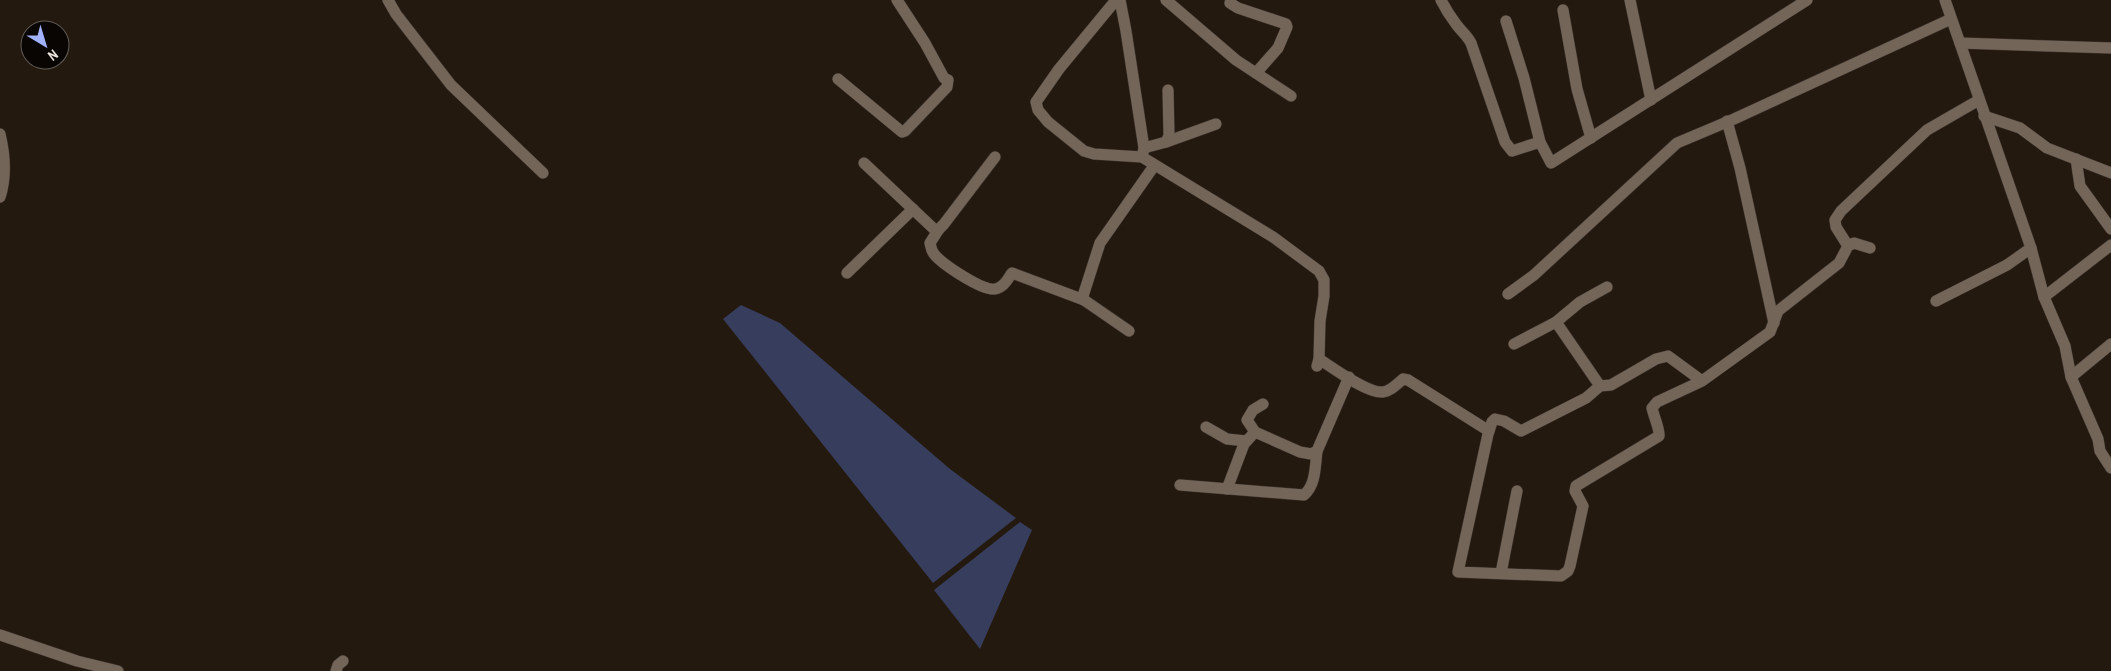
<svg xmlns="http://www.w3.org/2000/svg" width="2111" height="671" font-family="'Archivo Narrow',sans-serif">
	<rect width="100%" height="100%" fill="#24190e"/>
	<g fill="#373d5c">
		<polygon points="741,305 780,323 950,469 1016,518 933,583 723,319"/>
		<polygon points="1020,522 1032,530 980,649 934,590"/>
	</g>
	<g fill="none" stroke-linecap="round" stroke-linejoin="round">
		<defs>
			<g id="minor">
				<polyline points="388,0 396,14 451,85 543,173"/>
				<polyline points="1116,0 1059,69 1036,102 1038,110 1048,122 1084,151 1094,154 1142,157 1273,237 1319,271 1324,280 1324,296 1320,321 1319,359 1317,366"/>
				<polyline points="1120,0 1126,31 1144,148 1142,157"/>
				<polyline points="1166,0 1236,60 1291,96"/>
				<polyline points="1231,0 1230,3 1238,8 1286,24 1287,27 1278,48 1256,73"/>
				<path d="M 1441,0 C 1445,8 1450,16 1456,24 C 1461,31 1467,35 1471,43 L 1505,142 L 1512,151 L 1540,142"/>
				<polyline points="1630,0 1651,100"/>
				<polyline points="1945,0 2031,248 2044,297 2065,346 2071,377 2098,439 2100,451 2111,468"/>
				<polyline points="1563,10 1577,89 1591,138"/>
				<polyline points="1506,21 1524,78 1540,142 1551,163 1807,0"/>
				<polyline points="1960,43 2111,48"/>
				<polyline points="838,79 902,132 905,131 947,87 948,80 944,78 925,43 897,0"/>
				<polyline points="1984,116 2020,128 2047,148 2111,173"/>
				<polyline points="1727,121 1740,168 1774,323"/>
				<path d="M 0,134 C 5,155 7,176 0,197"/>
				<polyline points="1166,142 1216,124"/>
				<polyline points="1144,148 1166,142 1169,136 1168,90"/>
				<polyline points="2076,159 2080,186 2111,229"/>
				<polyline points="864,163 935,230 939,229 944,224 995,157"/>
				<path d="M 939,229 L 930,243 C 931,247 931,250 934,254 C 942,264 982,291 995,289 C 1004,287 1007,280 1012,273 L 1084,300"/>
				<polyline points="1848,246 1836,227 1835,220 1841,211 1927,130 1979,100"/>
				<polyline points="847,273 913,209"/>
				<polyline points="1508,294 1534,275 1677,143 1734,119 1951,19"/>
				<polyline points="2044,297 2111,245"/>
				<polyline points="1936,301 2007,265 2031,248"/>
				<polyline points="1556,322 1580,302 1607,287"/>
				<polyline points="1129,331 1084,300 1083,296 1100,243 1154,166"/>
				<polyline points="1514,344 1556,322 1600,386"/>
				<path d="M 1319,359 C 1333,368 1368,394 1383,392 C 1391,391 1397,384 1403,379 L 1408,380 L 1489,431"/>
				<polyline points="2071,377 2111,344"/>
				<path d="M 1702,381 L 1668,356 L 1656,359 L 1611,385 L 1600,386 L 1586,398 L 1521,431 L 1504,421 L 1495,419 L 1492,422 L 1488,434 L 1458,572 L 1561,576 L 1568,571 L 1570,566 L 1583,506 L 1575,491 L 1576,486 L 1659,436 C 1660,430 1654,417 1652,408 L 1657,402 L 1702,381 L 1770,332 L 1778,311 L 1839,263 L 1848,246 L 1854,243 L 1870,248"/>
				<polyline points="1263,404 1253,410 1247,420 1255,432 1300,452 1311,454 1317,451 1349,377"/>
				<polyline points="1206,427 1227,439 1246,441"/>
				<path d="M 1180,485 L 1304,495 C 1316,485 1315,466 1317,451"/>
				<polyline points="1227,489 1244,444 1255,432"/>
				<polyline points="1501,573 1517,491"/>
				<polyline points="0,635 77,661 118,671"/>
				<polyline points="336,671 338,665 343,661"/>
			</g>
		</defs>
		<use href="#minor" stroke="#3d3530" stroke-width="12"/>
		<use href="#minor" stroke="#736558" stroke-width="11"/>
	</g>
	<g transform="translate(45 45) rotate(142)"><circle r="24" fill="#090503" stroke="#635d59"/>
	<path d="M0-4L9 19L0 12L-9 19Z" fill="#a3b2fd"/>
	<text y="-8" font-size="14" font-weight="bold" text-anchor="middle" fill="#e9e1da">N</text>
	</g>
</svg>
